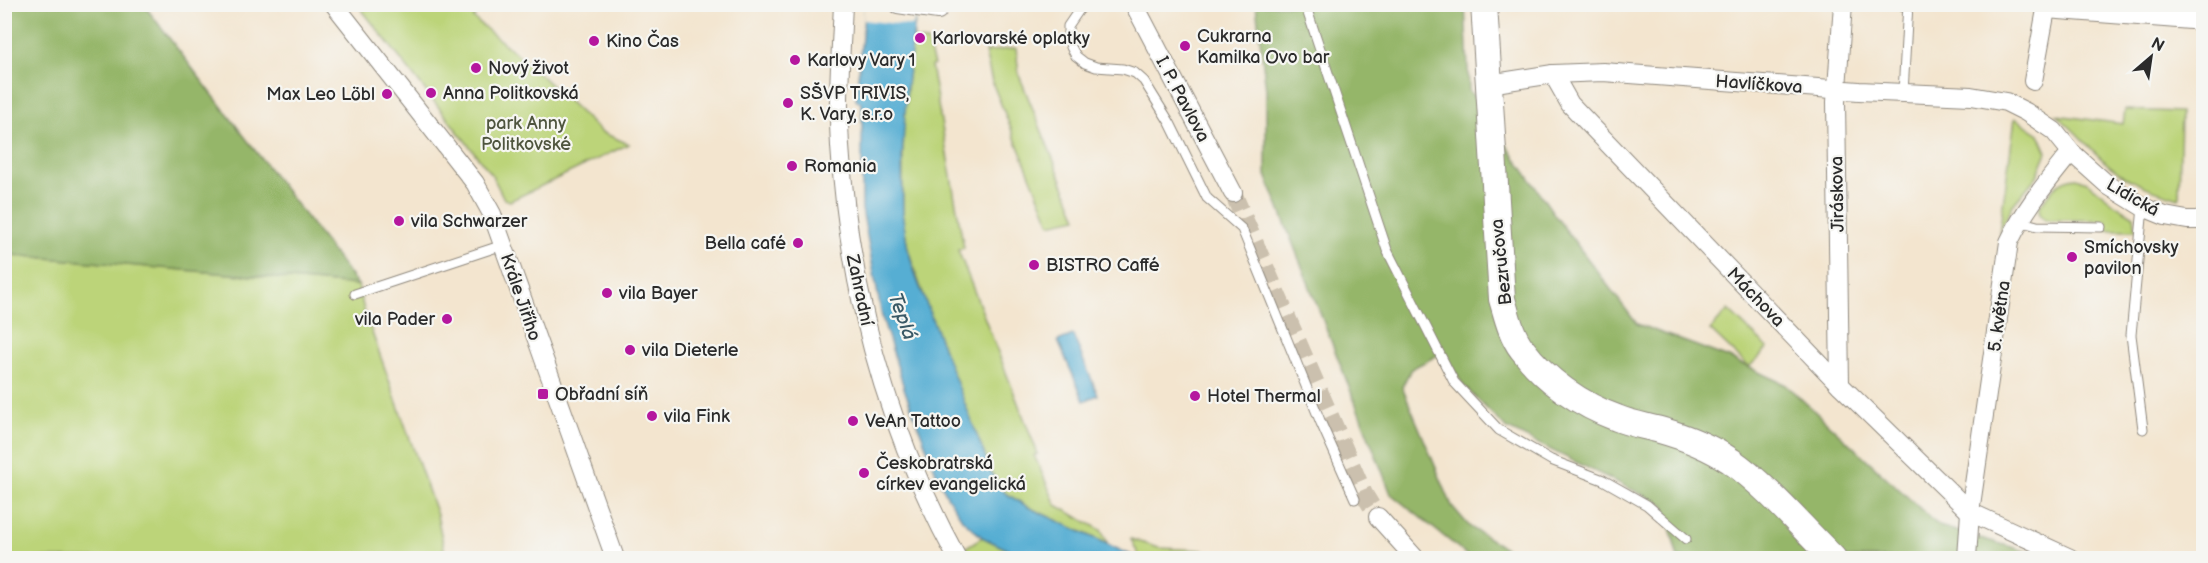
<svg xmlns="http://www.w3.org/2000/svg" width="2208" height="563" font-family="'Balsamiq Sans',sans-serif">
	<rect width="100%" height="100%" fill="#f6f6f2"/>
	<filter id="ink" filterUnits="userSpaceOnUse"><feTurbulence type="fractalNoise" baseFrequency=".0167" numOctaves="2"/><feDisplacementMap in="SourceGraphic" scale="12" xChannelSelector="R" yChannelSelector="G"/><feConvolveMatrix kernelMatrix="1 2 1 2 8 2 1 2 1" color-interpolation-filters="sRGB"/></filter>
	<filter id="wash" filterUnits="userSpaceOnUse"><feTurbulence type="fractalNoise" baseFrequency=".008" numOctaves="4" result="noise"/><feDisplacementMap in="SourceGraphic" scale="24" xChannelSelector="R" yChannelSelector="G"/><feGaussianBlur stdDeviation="1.35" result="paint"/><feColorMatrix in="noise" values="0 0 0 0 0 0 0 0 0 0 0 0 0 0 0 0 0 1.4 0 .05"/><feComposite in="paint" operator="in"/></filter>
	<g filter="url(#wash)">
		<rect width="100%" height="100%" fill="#f3e5cf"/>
		<g fill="#bcd479" stroke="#748052" stroke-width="1.5">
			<polygon points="358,5 485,5 473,18 529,64 601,132 629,144 510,201 504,199 492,175"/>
			<polygon points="913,26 914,40 927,41 934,65 931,66 964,248 958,250 1038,454 1034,455 1056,505 1101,530 1108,544 1028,507 1005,493 992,474 927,306 908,249 903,218 903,128"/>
			<polygon points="1016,48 1019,75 1077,218 1050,224 992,82 985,52"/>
			<path d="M 2125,110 L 2181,112 L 2179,198 C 2155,191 2131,183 2111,167 C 2091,151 2076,130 2056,115 L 2123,124 Z"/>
			<polygon points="2015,118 2039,134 2047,152 2037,176 2013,205 1999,233"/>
			<path d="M 2077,178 L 2087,182 L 2116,205 L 2134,216 L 2136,230 L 2107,230 L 2106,220 L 2045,220 L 2040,215 L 2039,208 C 2049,192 2057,179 2077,178 Z"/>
			<polygon points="12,255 358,285 364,310 437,515 446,558 5,558 4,263"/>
			<polygon points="1728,310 1768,348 1749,367 1710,330"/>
			<polygon points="982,537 1025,558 965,558 960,551"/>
			<polygon points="1131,539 1159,548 1203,550 1203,558 1140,558"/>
		</g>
		<g fill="#95b669" stroke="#60704a" stroke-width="1.5">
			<polygon points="5,4 144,5 358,285 12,255 5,263"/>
			<polygon points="1256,5 1465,5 1469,90 1556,217 1637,324 1729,358 1786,385 1939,526 2025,551 2037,558 1678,558 1664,505 1506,428 1463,385 1444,352 1411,369 1402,387 1452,506 1470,527 1505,548 1510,558 1471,558 1391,494 1266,175 1266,90"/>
		</g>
		<g fill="#56aed3" stroke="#406c7f" stroke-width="1.5">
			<polygon points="865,5 917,5 907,85 902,159 903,218 908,249 916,277 992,474 1005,493 1028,507 1137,558 1025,558 982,537 962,519 947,496 937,475 905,391 882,317 862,209 862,104 856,99"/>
			<polygon points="1073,335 1098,395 1084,401 1058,341"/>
		</g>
		<polygon fill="#f3e5cf" points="864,5 917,5 913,26 863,20"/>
	</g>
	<g filter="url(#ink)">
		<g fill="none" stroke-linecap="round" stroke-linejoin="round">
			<polyline stroke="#cbc0ae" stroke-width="18" stroke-dasharray="18 9" stroke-linecap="butt" points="1233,193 1364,494 1378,517"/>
			<defs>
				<g id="lane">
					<polyline points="1085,4 1079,10 1068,26 1068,37 1071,47 1076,56 1085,63 1096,67 1123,69 1135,73 1144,81 1170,123 1207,198 1242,229 1321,423 1355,499"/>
					<polyline points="1305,4 1387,250 1454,382 1499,430 1551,460 1603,480 1647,505 1686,539"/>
					<polyline points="1882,4 1908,6"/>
					<polyline points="2191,21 2192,4"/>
					<polyline points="1903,93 1908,4"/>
					<polyline points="2143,207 2131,335 2143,429"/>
					<polyline points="2019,221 2037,226 2101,227"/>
					<polyline points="355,294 503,245"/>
				</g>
				<g id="street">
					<polyline points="334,4 475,183 492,214 615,558"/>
					<path d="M 843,4 C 841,51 837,99 840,146 C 849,291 887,430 957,558"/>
					<polyline points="898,4 938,10 938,4"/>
					<polyline points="1134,4 1233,193"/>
					<polyline points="2046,9 2204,21"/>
					<polyline points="1553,74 1570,104 1840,385 1970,512 2070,558"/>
					<polyline points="2033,81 2047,4"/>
					<polyline points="1489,84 1553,74 1603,72 1859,91 1971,96 2006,102 2026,112 2054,131 2071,152 2109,186 2143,207 2165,216 2187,220 2204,220"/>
					<polyline points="1840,385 1836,102 1843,4"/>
					<polyline points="1378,517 1415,558"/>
					<path d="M 1967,558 L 1970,512 L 2009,242 C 2025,208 2048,181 2071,152"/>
				</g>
				<path id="secondary" d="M 1484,4 L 1502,299 C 1507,316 1511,335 1522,349 C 1545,380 1581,405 1617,418 C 1631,424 1646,426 1660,430 C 1685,437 1710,447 1731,461 C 1768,487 1801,527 1833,558"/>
			</defs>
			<use href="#lane" stroke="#8f887d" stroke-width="11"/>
			<use href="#street" stroke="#8f887d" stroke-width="20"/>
			<use href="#secondary" stroke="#8f887d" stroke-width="28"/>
			<use href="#lane" stroke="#fff" stroke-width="9"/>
			<use href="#street" stroke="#fff" stroke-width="18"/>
			<use href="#secondary" stroke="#fff" stroke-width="26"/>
		</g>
	</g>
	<g fill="#b5179e" stroke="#f6f6f2" stroke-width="2">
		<circle cx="920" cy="38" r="6"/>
		<circle cx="594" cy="41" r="6"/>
		<circle cx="1185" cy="46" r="6"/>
		<circle cx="795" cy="60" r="6"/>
		<circle cx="476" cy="68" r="6"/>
		<circle cx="431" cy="93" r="6"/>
		<circle cx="387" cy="94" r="6"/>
		<circle cx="788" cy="103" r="6"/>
		<circle cx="792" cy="166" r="6"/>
		<circle cx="399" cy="221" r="6"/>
		<circle cx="798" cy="243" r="6"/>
		<circle cx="2072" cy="257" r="6"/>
		<circle cx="1034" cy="265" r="6"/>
		<circle cx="607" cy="293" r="6"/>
		<circle cx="447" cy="319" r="6"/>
		<circle cx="630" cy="350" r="6"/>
		<rect x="537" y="388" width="12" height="12" rx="3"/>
		<circle cx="1195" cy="396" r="6"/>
		<circle cx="652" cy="416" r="6"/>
		<circle cx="853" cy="421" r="6"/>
		<circle cx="864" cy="473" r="6"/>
	</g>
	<g text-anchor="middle" stroke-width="4.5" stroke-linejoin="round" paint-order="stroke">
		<g font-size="18" fill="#2b2b2b" stroke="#f6f6f2" text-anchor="start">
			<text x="1197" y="42">Cukrarna<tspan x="1197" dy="21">Kamilka Ovo bar</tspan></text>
			<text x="932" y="44">Karlovarské oplatky</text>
			<text x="606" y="47">Kino Čas</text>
			<text x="807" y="66">Karlovy Vary 1</text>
			<text x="488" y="74">Nový život</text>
			<text x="443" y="99">Anna Politkovská</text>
			<text x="800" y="99">SŠVP TRIVIS,<tspan x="800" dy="21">K. Vary, s.r.o</tspan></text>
			<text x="375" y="100" text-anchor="end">Max Leo Löbl</text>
			<text x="804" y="172">Romania</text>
			<text x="411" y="227">vila Schwarzer</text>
			<text x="786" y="249" text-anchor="end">Bella café</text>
			<text x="2084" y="253">Smíchovsky<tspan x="2084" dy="21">pavilon</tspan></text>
			<text x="1046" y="271">BISTRO Caffé</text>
			<text x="619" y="299">vila Bayer</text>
			<text x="435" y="325" text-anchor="end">vila Pader</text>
			<text x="642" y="356">vila Dieterle</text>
			<text x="555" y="400">Obřadní síň</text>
			<text x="1207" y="402">Hotel Thermal</text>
			<text x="664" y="422">vila Fink</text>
			<text x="865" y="427">VeAn Tattoo</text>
			<text x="876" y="469">Českobratrská<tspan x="876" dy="21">církev evangelická</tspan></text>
		</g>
		<g font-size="18" fill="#2b2b2b" stroke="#f6f6f2">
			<text transform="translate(1759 84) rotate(4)" y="6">Havlíčkova</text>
			<text transform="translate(1183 99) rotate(62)" y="6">I. P. Pavlova</text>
			<text transform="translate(1837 194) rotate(-91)" y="6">Jiráskova</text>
			<text transform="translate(2133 197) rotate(30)" y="6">Lidická</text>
			<text transform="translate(1501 262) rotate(-96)" y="6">Bezručova</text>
			<text transform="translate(860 290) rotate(78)" y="6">Zahradní</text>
			<text transform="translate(521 297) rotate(71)" y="6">Krále Jiřího</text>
			<text transform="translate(1756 297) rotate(46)" y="6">Máchova</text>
			<text transform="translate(1999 316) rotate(-82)" y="6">5. května</text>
		</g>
		<g font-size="18" fill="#4f553e" stroke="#f6f6f2">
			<text x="526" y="129">park Anny<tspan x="526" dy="21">Politkovské</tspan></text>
		</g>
		<g font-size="20" font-style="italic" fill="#3a5966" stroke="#f6f6f2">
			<text transform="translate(903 316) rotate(70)" y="7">Teplá</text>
		</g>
	</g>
	<rect width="2208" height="563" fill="none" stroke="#f6f6f2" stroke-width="24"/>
	<g transform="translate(2151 57) rotate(29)" stroke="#f6f6f2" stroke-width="4.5" paint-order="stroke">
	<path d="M0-4.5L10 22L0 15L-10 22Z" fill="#2b2b2b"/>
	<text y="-9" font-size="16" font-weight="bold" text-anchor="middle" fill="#2b2b2b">N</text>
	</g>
</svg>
